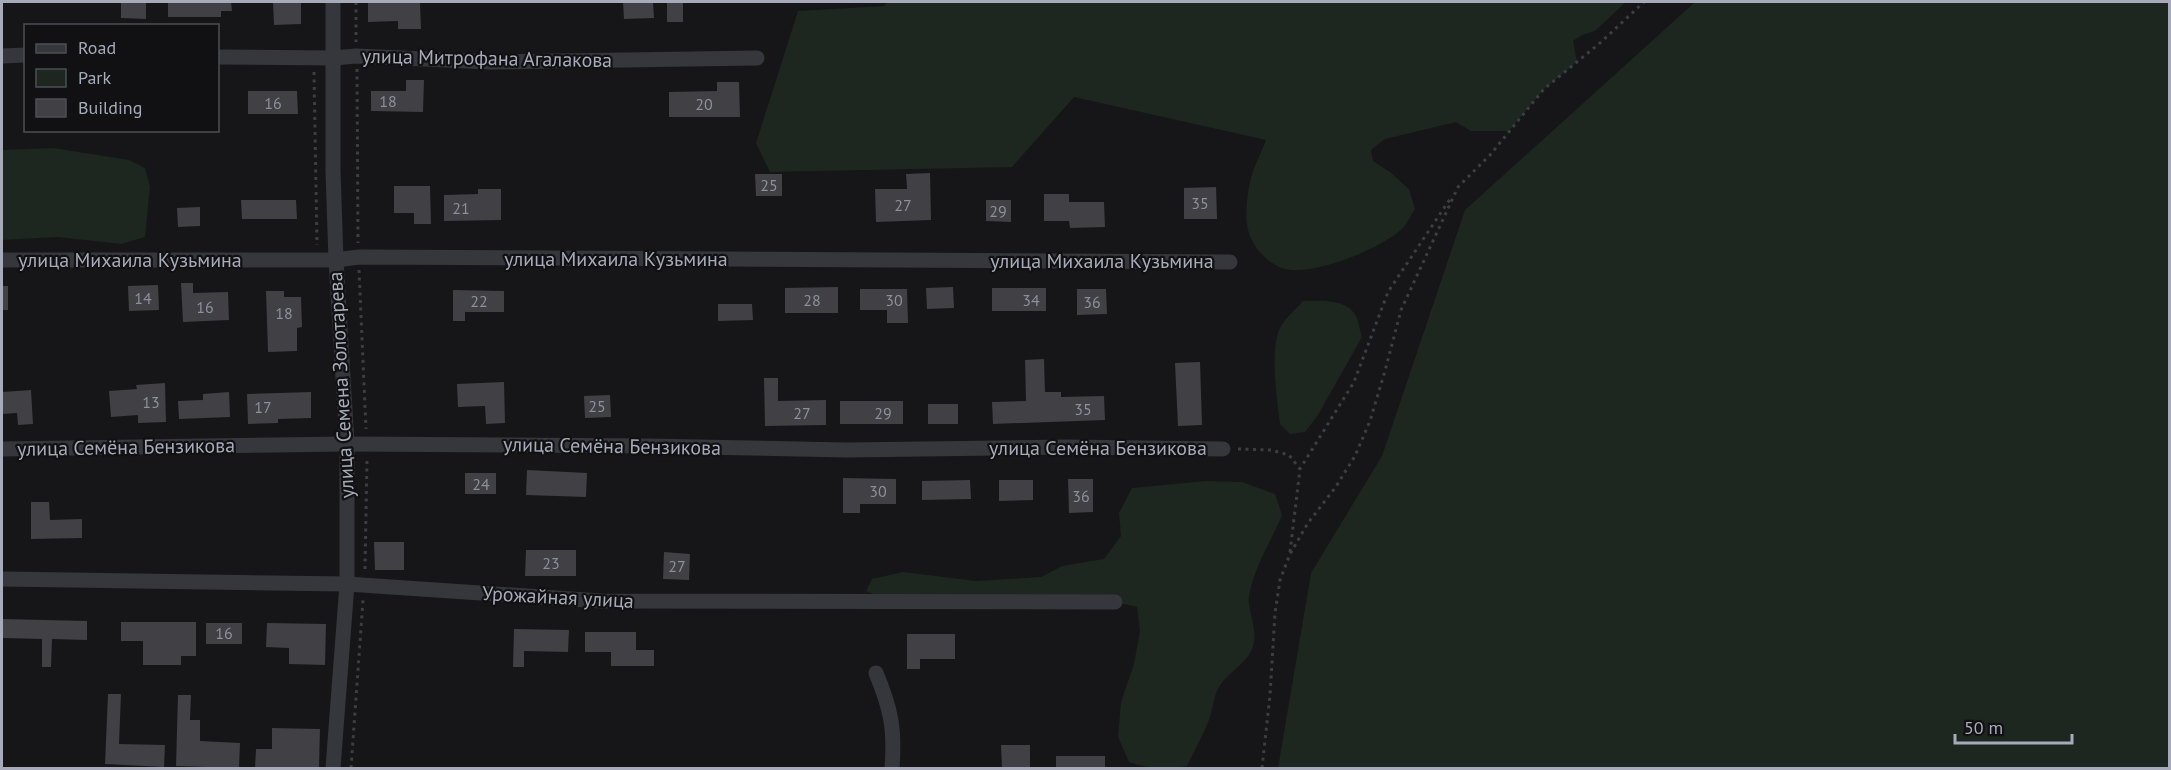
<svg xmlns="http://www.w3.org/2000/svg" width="2171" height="770" font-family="'PT Sans',sans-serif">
	<rect width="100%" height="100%" fill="#161618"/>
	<g fill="#1d261f">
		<path d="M 887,2 L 1626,2 L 1595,31 L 1582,35 L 1573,41 L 1577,62 L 1544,89 L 1509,131 L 1471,131 L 1456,122 L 1385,139 L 1371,150 L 1373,161 L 1390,172 L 1409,189 L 1415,209 C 1411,215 1407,224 1402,229 C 1380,249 1322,272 1292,270 C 1270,269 1249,245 1247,224 C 1245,214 1248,188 1251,178 C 1254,165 1262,152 1266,140 L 1074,97 L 1012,167 L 770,172 L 756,143 L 798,11 L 884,6 Z"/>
		<polygon points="1695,2 2169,2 2169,768 1278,768 1311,573 1382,456 1465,210"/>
		<polygon points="53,148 129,160 145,168 150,187 145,237 121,244 58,237 2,240 2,150"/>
		<path d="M 1303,301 C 1320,301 1348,298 1357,318 C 1359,324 1360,331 1362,337 L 1318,415 L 1305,432 L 1290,434 L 1280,424 C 1277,399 1269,347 1281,326 C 1286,317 1296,309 1303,301 Z"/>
		<path d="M 1206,481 L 1242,482 L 1275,494 L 1282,515 C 1271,542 1254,567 1249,596 C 1247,609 1257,627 1254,642 C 1251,663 1227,671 1218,689 C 1213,698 1213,710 1209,720 C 1203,736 1194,751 1187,766 C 1167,770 1148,769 1129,762 L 1118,737 L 1121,702 L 1134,664 L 1140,631 L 1137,607 L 1115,602 L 892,602 L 866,591 L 872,579 L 903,572 L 976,581 L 1041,577 L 1062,566 L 1104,559 L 1121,536 L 1119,513 L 1132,488 Z"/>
	</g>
	<g fill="#404045">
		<polygon points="121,2 146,2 146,19 121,18"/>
		<polygon points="168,2 231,2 232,11 221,11 221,17 168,17"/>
		<polygon points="273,2 301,2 301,24 274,25"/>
		<polygon points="368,2 420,2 421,29 398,29 398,21 368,22"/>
		<polygon points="623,2 653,2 654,18 624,19"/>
		<rect x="667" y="2" width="16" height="20"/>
		<polygon points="406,80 424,80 423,112 371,111 371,91 406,91"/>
		<polygon points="717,82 739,82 740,117 669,117 669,92 717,91"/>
		<polygon points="248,91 297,91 298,114 248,114"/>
		<polygon points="930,173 931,220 876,222 875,189 907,189 906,174"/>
		<polygon points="755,174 782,174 782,196 756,196"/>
		<polygon points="394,186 430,186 431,224 414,224 414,213 394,213"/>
		<polygon points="1216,187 1217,219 1184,219 1184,188"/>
		<polygon points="478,189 501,189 501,220 444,221 444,195 478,194"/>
		<polygon points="1044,194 1069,194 1069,202 1104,202 1105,227 1070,228 1069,221 1044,221"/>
		<polygon points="241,200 296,200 297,219 242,219"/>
		<polygon points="986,200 1011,200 1011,222 986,221"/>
		<polygon points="200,207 200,226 178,227 177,208"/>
		<polygon points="181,283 193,283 193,293 228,292 229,320 183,322"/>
		<polygon points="158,285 159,310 129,311 128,286"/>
		<rect x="2" y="286" width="6" height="24"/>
		<polygon points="838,287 838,313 785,313 785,288"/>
		<polygon points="953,287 954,308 927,309 926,288"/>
		<rect x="992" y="288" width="54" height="23"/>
		<polygon points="860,289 907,289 908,323 887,323 887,310 860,310"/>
		<polygon points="1077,289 1106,289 1107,314 1077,315"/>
		<polygon points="453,290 504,291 504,312 465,312 465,321 453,321"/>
		<polygon points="266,291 284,291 284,297 301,297 302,327 297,328 297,351 268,352"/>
		<polygon points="718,304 752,304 753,320 718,321"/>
		<polygon points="1044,359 1045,392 1061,392 1061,397 1104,396 1105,420 993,424 992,402 1026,401 1025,360"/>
		<polygon points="1200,362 1202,425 1178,426 1175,363"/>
		<polygon points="764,378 778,378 778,401 826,400 826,425 765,426"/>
		<polygon points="504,382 505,423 486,424 485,406 458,407 457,384"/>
		<polygon points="165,383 166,422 138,423 138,415 111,417 109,391 137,389 136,385"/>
		<polygon points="31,390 33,424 18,425 17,413 2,414 2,392"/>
		<polygon points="229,392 230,417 179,419 178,401 203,400 203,394"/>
		<polygon points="311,392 311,418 278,419 278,423 248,424 247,394"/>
		<polygon points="610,395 611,417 585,418 584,396"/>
		<rect x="840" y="401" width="63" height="23"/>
		<rect x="928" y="404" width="30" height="20"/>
		<polygon points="527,470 587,473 586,497 526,495"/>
		<rect x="465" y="473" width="31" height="21"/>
		<polygon points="843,478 896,479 896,504 860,504 860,513 843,513"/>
		<polygon points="1068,479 1093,479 1093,512 1069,513"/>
		<polygon points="970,480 971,499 922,500 922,481"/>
		<polygon points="999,480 1033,480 1033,500 999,501"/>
		<polygon points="31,502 49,502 50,520 82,519 82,538 31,539"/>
		<polygon points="374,542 404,542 404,570 375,570"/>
		<polygon points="526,550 576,550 576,576 525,576"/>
		<polygon points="664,552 690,554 689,580 663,579"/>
		<polygon points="2,619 87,621 87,640 52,639 51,667 42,667 42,639 2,638"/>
		<polygon points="121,622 196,622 196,656 181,656 181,665 143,665 143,641 121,641"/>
		<rect x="206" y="623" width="36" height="21"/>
		<polygon points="267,623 326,624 325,665 289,664 289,648 266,647"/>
		<polygon points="514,629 569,630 568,652 524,651 524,667 513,667"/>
		<polygon points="585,632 636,632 636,650 654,650 654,666 611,666 611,652 585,652"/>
		<polygon points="907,634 955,634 955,659 920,659 920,669 907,669"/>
		<polygon points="108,694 121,694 119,744 165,745 164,767 105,764"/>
		<polygon points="178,695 191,695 190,720 200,720 200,741 240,743 239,768 176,766"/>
		<polygon points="272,728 320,729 319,768 255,768 256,749 272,749"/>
		<polygon points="1001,745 1030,745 1030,768 1002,768"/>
		<rect x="1056" y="756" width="49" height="12"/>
	</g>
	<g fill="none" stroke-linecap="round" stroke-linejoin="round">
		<g stroke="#3c3e44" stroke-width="3" stroke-dasharray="3 4.5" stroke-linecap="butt">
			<polyline points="356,2 356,42"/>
			<polyline points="357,69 358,243"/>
			<polyline points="314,72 317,245"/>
			<polyline points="359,270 366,429"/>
			<polyline points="1238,449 1271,450 1289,455 1300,469"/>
			<polyline points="1290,552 1300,469 1354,382 1388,292 1452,196"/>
			<polyline points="365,569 367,459"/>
			<polyline points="351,768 363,600"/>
			<polyline points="1262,768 1270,695 1275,613 1280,580 1290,554 1308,523 1335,488 1355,456 1370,421 1385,371 1401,310 1458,187 1490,155 1544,89 1600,43 1644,2"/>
		</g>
		<g stroke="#36373d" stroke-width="15">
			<polyline points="2,56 26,55"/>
			<polyline points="218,57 334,58 356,56 491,62 757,58"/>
			<polyline points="2,260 336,260 359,257 1230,262"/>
			<polyline points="2,449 347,444 645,446 847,450 1066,447 1223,449"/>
			<polyline points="2,579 347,584 601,601 1115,602"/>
			<path d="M 876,673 C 891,709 895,729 892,768"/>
			<polyline points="333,768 347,584 347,444 336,260 333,171 333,2"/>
		</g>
	</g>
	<g text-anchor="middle" stroke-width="4.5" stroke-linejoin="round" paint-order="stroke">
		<g font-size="16" fill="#8d909c">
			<text x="388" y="107">18</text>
			<text x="273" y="109">16</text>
			<text x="704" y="110">20</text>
			<text x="769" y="191">25</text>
			<text x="1200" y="209">35</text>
			<text x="903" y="211">27</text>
			<text x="461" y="214">21</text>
			<text x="998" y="217">29</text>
			<text x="143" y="304">14</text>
			<text x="812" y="306">28</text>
			<text x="894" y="306">30</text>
			<text x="1031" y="306">34</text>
			<text x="479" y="307">22</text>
			<text x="1092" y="308">36</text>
			<text x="205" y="313">16</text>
			<text x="284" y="319">18</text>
			<text x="151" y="408">13</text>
			<text x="597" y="412">25</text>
			<text x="263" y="413">17</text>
			<text x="1083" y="415">35</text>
			<text x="802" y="419">27</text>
			<text x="883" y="419">29</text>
			<text x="481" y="490">24</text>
			<text x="878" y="497">30</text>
			<text x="1081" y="502">36</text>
			<text x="551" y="569">23</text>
			<text x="677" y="572">27</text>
			<text x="224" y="639">16</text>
		</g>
		<g font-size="20" fill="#a7abb9" stroke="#111113">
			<text transform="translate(487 58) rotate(1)" y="7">улица Митрофана Агалакова</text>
			<text x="616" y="266">улица Михаила Кузьмина</text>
			<text x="130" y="267">улица Михаила Кузьмина</text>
			<text x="1102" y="268">улица Михаила Кузьмина</text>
			<text transform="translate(341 385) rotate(-93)" y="7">улица Семена Золотарева</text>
			<text transform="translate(612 446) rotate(1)" y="7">улица Семёна Бензикова</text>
			<text transform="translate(126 447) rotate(-1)" y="7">улица Семёна Бензикова</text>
			<text x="1098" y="455">улица Семёна Бензикова</text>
			<text transform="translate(558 597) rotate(3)" y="7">Урожайная улица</text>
		</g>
	</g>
	<rect width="2171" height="770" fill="none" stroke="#a7abb9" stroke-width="6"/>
	<rect x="24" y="24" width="195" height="108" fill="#111113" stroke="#4d4f55" stroke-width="1.5"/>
	<rect x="36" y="44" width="30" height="9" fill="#36373d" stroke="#4d4f55" stroke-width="1.5"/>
	<text x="78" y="54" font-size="18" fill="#a7abb9">Road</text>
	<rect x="36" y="69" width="30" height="18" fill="#1d261f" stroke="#4d4f55" stroke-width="1.5"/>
	<text x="78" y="84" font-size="18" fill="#a7abb9">Park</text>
	<rect x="36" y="99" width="30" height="18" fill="#404045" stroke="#4d4f55" stroke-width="1.5"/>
	<text x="78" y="114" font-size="18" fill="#a7abb9">Building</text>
	<path d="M1955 734v9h117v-9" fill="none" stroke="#a7abb9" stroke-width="3"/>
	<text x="1964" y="734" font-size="18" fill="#a7abb9" stroke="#111113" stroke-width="4.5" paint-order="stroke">50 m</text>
</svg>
